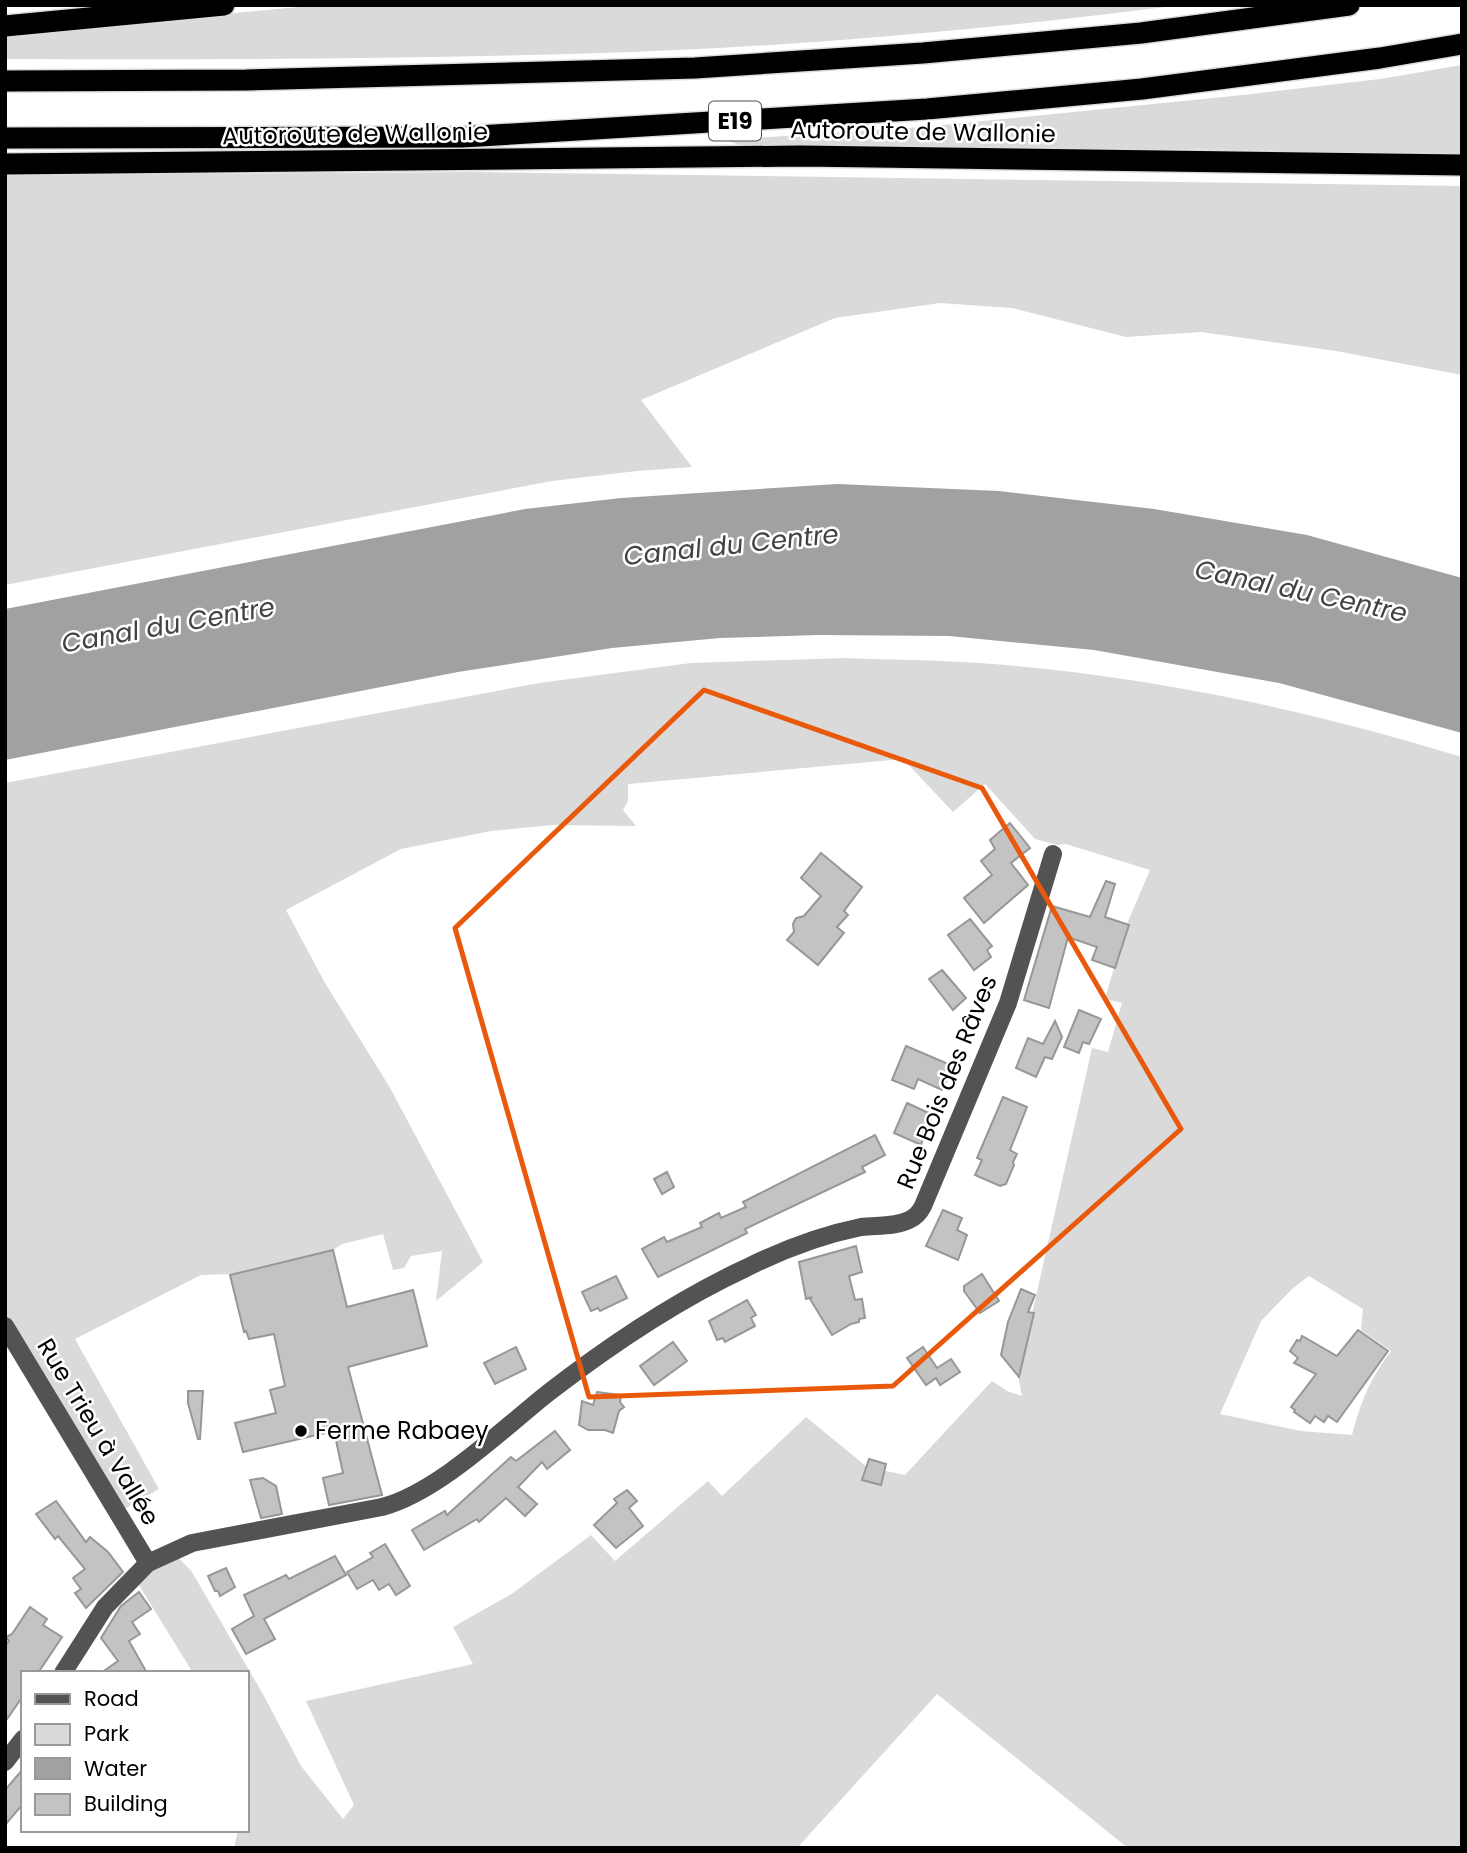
<svg xmlns="http://www.w3.org/2000/svg" width="1467" height="1853" font-family="Poppins,sans-serif">
	<rect width="100%" height="100%" fill="#fff"/>
	<g fill="#dadada" fill-rule="evenodd">
		<path d="M 319,5 L 1182,5 C 1000,28 816,45 633,52 C 424,59 214,60 5,59 L 5,35 Z"/>
		<polygon points="1462,65 1462,155 1240,150 739,145 726,140 923,127 1243,95 1380,79"/>
		<polygon points="477,172 1462,186 1462,375 1336,351 1201,332 1126,337 1012,308 940,303 835,318 641,400 692,467 637,471 552,481 5,585 5,175"/>
		<path d="M 844,658 C 894,660 944,660 993,664 C 1153,677 1309,710 1462,757 L 1462,1848 L 1128,1848 L 937,1694 L 797,1848 L 234,1848 L 238,1830 L 247,1830 L 247,1673 L 193,1673 L 134,1577 L 173,1552 L 192,1572 L 264,1696 L 301,1766 L 343,1819 L 354,1805 L 306,1701 L 473,1664 L 453,1627 L 513,1593 L 591,1535 L 615,1561 L 708,1481 L 722,1496 L 806,1417 L 867,1467 L 905,1475 L 992,1381 L 1007,1391 L 1022,1396 L 1019,1381 L 1032,1314 L 1092,1048 L 1108,1052 L 1122,1003 L 1105,999 L 1126,926 L 1150,870 L 1066,844 L 1058,845 L 1035,839 L 985,784 L 953,812 L 903,759 L 628,784 L 628,801 L 623,810 L 636,826 L 553,825 L 491,831 L 401,849 L 286,910 L 325,983 L 389,1086 L 483,1262 L 436,1301 L 442,1251 L 411,1256 L 404,1268 L 393,1270 L 383,1234 L 342,1244 L 333,1250 L 231,1274 L 201,1275 L 75,1339 L 159,1489 L 118,1513 L 5,1326 L 5,783 L 539,683 L 691,663 ZM 1309,1276 L 1363,1309 L 1361,1330 L 1391,1351 C 1370,1379 1361,1401 1352,1435 L 1301,1431 L 1220,1414 L 1261,1321 L 1292,1289 Z"/>
	</g>
	<polygon fill="#a1a1a1" points="837,484 999,491 1154,509 1307,535 1462,578 1462,733 1279,683 1094,650 949,636 818,635 720,638 612,648 458,672 5,760 5,609 525,509 621,498"/>
	<g fill="#c3c3c3" stroke="#979797" stroke-width="2">
		<polygon points="1010,823 1030,848 1011,863 1028,885 984,923 964,898 992,875 981,861 995,849 990,840"/>
		<polygon points="821,853 862,887 844,911 848,915 837,927 844,933 818,965 787,940 794,932 793,924 796,918 804,916 821,896 801,878"/>
		<polygon points="1106,881 1115,884 1105,917 1129,925 1115,968 1092,960 1097,947 1068,937 1049,1008 1024,1000 1052,906 1090,917"/>
		<polygon points="970,919 992,946 987,950 991,957 974,970 948,935"/>
		<polygon points="942,970 966,998 953,1010 929,979"/>
		<polygon points="1079,1010 1101,1019 1089,1044 1083,1042 1079,1053 1064,1047"/>
		<polygon points="1055,1021 1062,1037 1052,1059 1045,1057 1036,1077 1016,1068 1028,1038 1043,1044"/>
		<polygon points="906,1046 953,1066 942,1090 918,1079 914,1089 892,1080"/>
		<polygon points="1003,1097 1027,1107 1010,1150 1017,1154 1013,1162 1014,1165 1006,1184 1000,1186 975,1175 982,1160 977,1158"/>
		<polygon points="907,1103 931,1114 921,1145 894,1133"/>
		<polygon points="875,1135 885,1155 862,1167 865,1172 745,1229 747,1233 658,1277 642,1249 664,1237 667,1242 702,1227 700,1223 719,1213 721,1218 746,1207 743,1202"/>
		<polygon points="667,1172 674,1187 662,1194 654,1179"/>
		<polygon points="943,1210 962,1218 957,1230 967,1235 958,1260 926,1246"/>
		<polygon points="856,1246 862,1272 849,1276 855,1300 862,1299 865,1318 859,1319 859,1322 851,1324 832,1335 810,1299 812,1297 806,1299 799,1262"/>
		<polygon points="333,1250 347,1307 413,1290 427,1346 348,1367 382,1495 329,1505 323,1478 343,1473 334,1431 243,1452 235,1423 276,1413 270,1390 285,1386 274,1334 249,1339 246,1331 244,1332 230,1275"/>
		<polygon points="982,1274 999,1301 980,1313 964,1291 964,1286"/>
		<polygon points="616,1276 627,1298 600,1311 598,1308 591,1311 582,1292"/>
		<polygon points="1021,1289 1035,1295 1028,1312 1034,1313 1019,1377 1001,1355 1008,1322"/>
		<polygon points="747,1300 756,1315 751,1318 755,1326 725,1342 723,1338 717,1340 709,1321"/>
		<polygon points="1358,1330 1388,1351 1337,1422 1328,1416 1324,1422 1315,1416 1310,1423 1294,1412 1295,1410 1291,1407 1316,1374 1294,1363 1298,1358 1290,1351 1297,1340 1300,1341 1302,1336 1337,1356"/>
		<polygon points="673,1342 687,1361 654,1385 640,1366"/>
		<polygon points="516,1347 526,1369 495,1384 484,1363"/>
		<polygon points="923,1347 937,1368 951,1359 960,1372 940,1385 936,1378 926,1385 907,1358"/>
		<polygon points="188,1391 203,1391 200,1439 198,1439 188,1403"/>
		<polygon points="597,1392 621,1395 620,1402 624,1407 619,1411 613,1433 605,1430 588,1430 579,1425 582,1401 593,1405"/>
		<polygon points="555,1431 570,1450 547,1469 542,1462 518,1487 537,1504 525,1516 506,1498 479,1522 477,1519 424,1550 412,1530 445,1511 447,1515 511,1457 516,1461"/>
		<polygon points="869,1459 886,1464 881,1485 862,1480"/>
		<polygon points="263,1478 276,1486 282,1514 261,1518 250,1480"/>
		<polygon points="627,1490 637,1501 629,1508 643,1526 616,1548 594,1525 617,1503 614,1499"/>
		<polygon points="56,1501 86,1542 90,1537 108,1552 123,1572 86,1608 75,1593 81,1589 73,1578 85,1569 58,1536 55,1539 36,1514"/>
		<polygon points="385,1544 410,1586 396,1595 389,1584 379,1590 373,1580 357,1589 347,1572 373,1557 370,1553"/>
		<polygon points="335,1556 346,1575 264,1619 275,1639 246,1654 232,1629 254,1616 244,1595 286,1575 289,1579"/>
		<polygon points="226,1568 235,1587 220,1596 218,1591 215,1591 208,1576"/>
		<polygon points="139,1592 151,1609 132,1622 140,1634 129,1641 147,1673 101,1673 118,1661 101,1638 121,1606"/>
		<polygon points="30,1607 47,1619 43,1625 62,1637 38,1673 23,1673 23,1696 5,1722 5,1646 9,1641 6,1637 12,1634"/>
		<polygon points="23,1769 23,1804 5,1825 5,1790"/>
	</g>
	<g fill="none" stroke-linecap="round" stroke-linejoin="round">
		<defs>
			<g id="highway">
				<polyline points="5,26 224,5"/>
				<polyline points="5,81 246,80 695,68 923,53 1141,33 1349,5"/>
				<polyline points="5,138 462,137 927,109 1142,89 1380,58 1462,44"/>
				<polyline points="5,164 801,156 1462,165"/>
			</g>
		</defs>
		<use href="#highway" stroke="#dbdbdb" stroke-width="24"/>
		<g stroke="#535353" stroke-width="18">
			<polyline points="5,1326 148,1563"/>
			<path d="M 63,1673 L 105,1607 L 148,1563 L 192,1543 L 382,1507 C 437,1493 504,1428 548,1393 C 610,1345 675,1301 746,1268 C 782,1250 822,1235 861,1227 C 876,1225 895,1227 909,1220 C 916,1217 920,1212 923,1206 L 1008,1003 L 1053,854"/>
			<polyline points="5,1762 23,1739"/>
		</g>
		<use href="#highway" stroke="#000" stroke-width="21"/>
	</g>
	<path fill="none" stroke="#e8590c" stroke-width="5" stroke-linejoin="round" d="M 704,690 L 982,788 L 1181,1129 L 893,1386 L 589,1397 L 455,928 Z"/>
	<circle fill="#000" stroke="#fff" stroke-width="2.5" cx="301" cy="1431" r="7"/>
	<g text-anchor="middle" stroke-width="5" stroke-linejoin="round" paint-order="stroke">
		<rect fill="#fff" stroke="#4c4c4c" stroke-width="2" x="709" y="101.5" width="52" height="39" rx="5"/>
		<g font-size="23" font-weight="bold" fill="#000">
			<text x="735" y="129">E19</text>
		</g>
		<g font-size="24" fill="#000" stroke="#fff">
			<text transform="translate(923 132) rotate(1)" y="8">Autoroute de Wallonie</text>
			<text transform="translate(355 134) rotate(-1)" y="8">Autoroute de Wallonie</text>
			<text transform="translate(947 1082) rotate(-68)" y="8">Rue Bois des Râves</text>
			<text transform="translate(98 1432) rotate(59)" y="8">Rue Trieu à Vallée</text>
		</g>
		<g font-size="24" fill="#000" stroke="#fff" text-anchor="start">
			<text x="315" y="1439">Ferme Rabaey</text>
		</g>
		<g font-size="26" font-style="italic" fill="#424242" stroke="#fff">
			<text transform="translate(731 545) rotate(-6)" y="9">Canal du Centre</text>
			<text transform="translate(1301 591) rotate(12)" y="9">Canal du Centre</text>
			<text transform="translate(168 625) rotate(-10)" y="9">Canal du Centre</text>
		</g>
	</g>
	<rect width="1467" height="1853" fill="none" stroke="#000000" stroke-width="14"/>
	<rect x="21" y="1671" width="228" height="161" fill="#ffffff" stroke="#999999" stroke-width="2"/>
	<rect x="35" y="1694" width="35" height="10" fill="#535353" stroke="#999999" stroke-width="2"/>
	<text x="84" y="1706" font-size="21" fill="#000000">Road</text>
	<rect x="35" y="1724" width="35" height="21" fill="#dadada" stroke="#999999" stroke-width="2"/>
	<text x="84" y="1741" font-size="21" fill="#000000">Park</text>
	<rect x="35" y="1758" width="35" height="21" fill="#a1a1a1" stroke="#999999" stroke-width="2"/>
	<text x="84" y="1776" font-size="21" fill="#000000">Water</text>
	<rect x="35" y="1794" width="35" height="21" fill="#c3c3c3" stroke="#999999" stroke-width="2"/>
	<text x="84" y="1811" font-size="21" fill="#000000">Building</text>
</svg>
